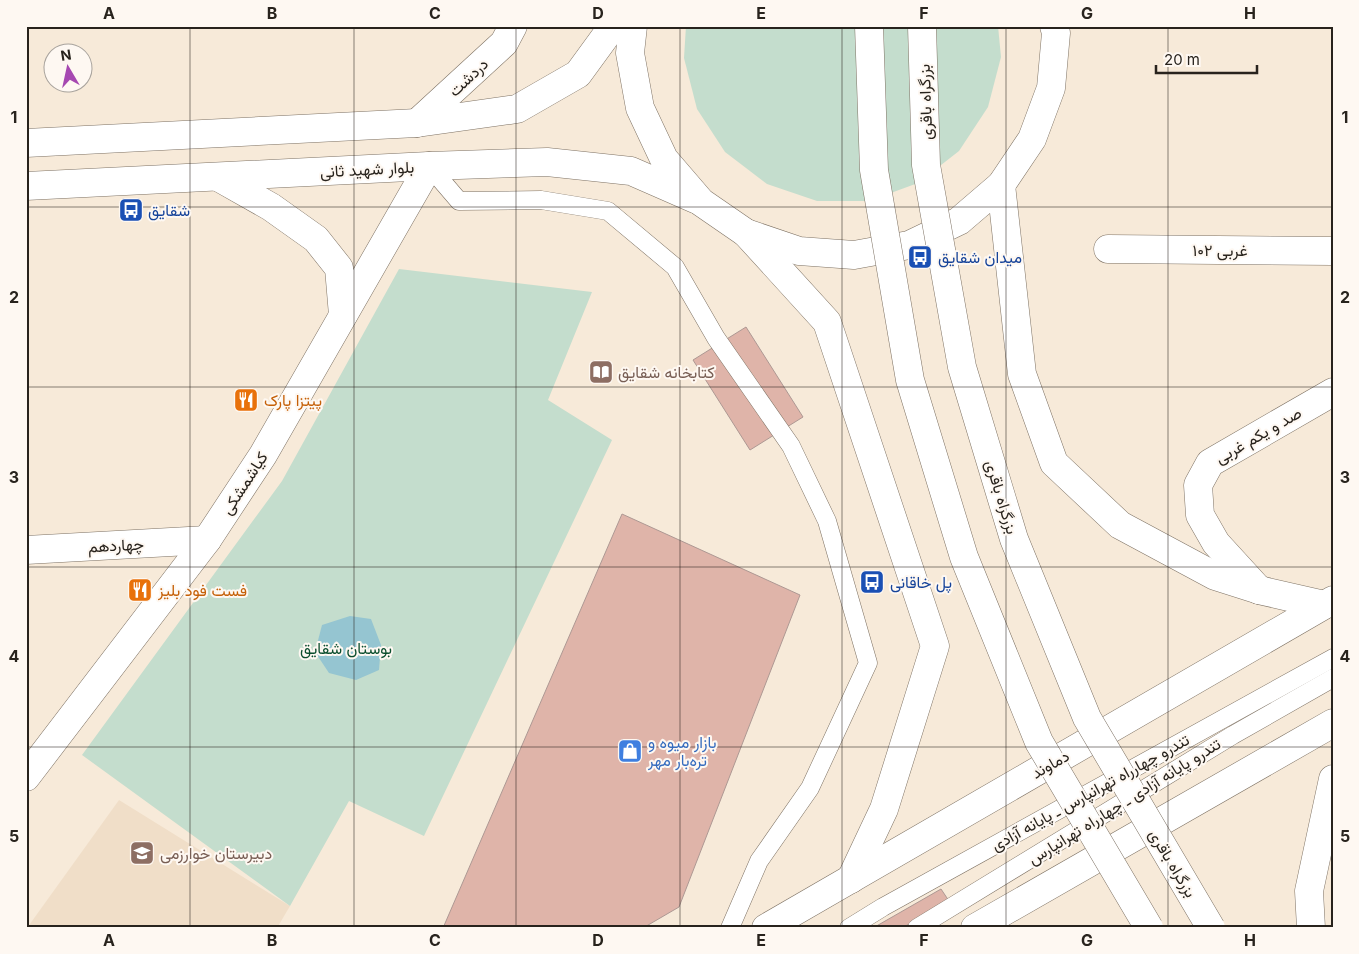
<svg xmlns="http://www.w3.org/2000/svg" width="1359" height="954" font-family="Inter,Vazirmatn,sans-serif">
	<rect width="100%" height="100%" fill="#f7ead9"/>
	<polygon fill="#f0dec8" points="119,800 290,906 277,928 27,928"/>
	<g fill="#c4ddcd">
		<polygon points="686,26 998,26 1001,57 988,107 959,151 918,183 869,201 817,201 767,184 725,152 697,109 684,58"/>
		<polygon points="399,269 592,292 548,400 612,440 424,836 349,801 290,906 82,755 282,481"/>
	</g>
	<polygon fill="#95c5d1" points="350,616 371,619 381,645 379,670 356,680 329,673 315,652 322,625"/>
	<g fill="#dfb4a9" stroke="#ad9893">
		<polygon points="746,327 803,417 750,450 693,360"/>
		<polygon points="622,514 800,595 679,907 643,928 443,928"/>
		<polygon points="941,889 949,901 902,928 873,928"/>
	</g>
	<g fill="none" stroke-linecap="round" stroke-linejoin="round">
		<defs>
			<g id="service">
				<polyline points="429,166 459,201 541,200 608,211 675,267 716,338 791,446 827,521 868,663 810,788 759,861 730,928"/>
				<polyline points="849,928 883,907 1333,658"/>
				<polyline points="917,928 1233,735 1333,678"/>
			</g>
			<g id="minor">
				<polyline points="1108,249 1333,251"/>
				<polyline points="26,550 207,540"/>
				<polyline points="1259,590 1216,543 1200,515 1198,485 1210,463 1333,392"/>
			</g>
			<g id="secondary">
				<polyline points="417,123 504,43 513,26"/>
				<polyline points="218,177 271,207 316,239 339,268 343,315"/>
				<polyline points="26,777 207,540 263,455 429,166"/>
			</g>
			<g id="primary">
				<polyline points="633,26 630,53 640,108 664,159 701,202 746,233 799,251 854,255 909,245 959,221 1001,185 1032,139 1051,88 1056,33 1054,26"/>
				<polyline points="26,143 417,123 517,109 578,74 613,26"/>
				<polyline points="1001,185 1022,374 1054,463 1120,525 1215,576 1259,590 1324,605"/>
				<polyline points="26,186 429,166 547,162 631,171 695,199"/>
				<polyline points="746,233 827,322 935,646 884,809 851,879"/>
				<polyline points="766,928 1333,600"/>
				<polyline points="975,928 1333,723"/>
			</g>
			<polyline id="trunk" points="1311,928 1309,891 1333,779"/>
		</defs>
		<use href="#service" stroke="#7e7264" stroke-width="19"/>
		<use href="#minor" stroke="#7e7264" stroke-width="29"/>
		<use href="#secondary" stroke="#7e7264" stroke-width="29"/>
		<use href="#primary" stroke="#7e7264" stroke-width="29"/>
		<use href="#trunk" stroke="#7e7264" stroke-width="29"/>
		<use href="#service" stroke="#fff" stroke-width="18"/>
		<use href="#minor" stroke="#fff" stroke-width="28"/>
		<use href="#secondary" stroke="#fff" stroke-width="28"/>
		<use href="#primary" stroke="#fff" stroke-width="28"/>
		<use href="#trunk" stroke="#fff" stroke-width="28"/>
		<defs>
			<g id="trunk-bridge">
				<polyline points="869,26 874,170 910,380 964,557 1039,742 1149,928"/>
				<polyline points="922,26 926,165 962,367 1014,539 1087,718 1211,928"/>
			</g>
		</defs>
		<use href="#trunk-bridge" stroke="#7e7264" stroke-width="29" stroke-linecap="butt"/>
		<use href="#trunk-bridge" stroke="#fff" stroke-width="28"/>
	</g>
	<path fill="none" stroke="#28231d" stroke-width="1" stroke-opacity="0.55" d="M 190,26 L 190,928M 354,26 L 354,928M 516,26 L 516,928M 680,26 L 680,928M 842,26 L 842,928M 1006,26 L 1006,928M 1168,26 L 1168,928M 26,207 L 1333,207M 26,387 L 1333,387M 26,567 L 1333,567M 26,747 L 1333,747"/>
	<defs>
		<symbol id="bus-square" viewBox="-11 -11 22 22"><rect x="-9" y="-9" width="18" height="18" rx="4" fill="#1a4fb4" stroke="#fef8f2"/><path d="M-5-6H5V4H4V6H2V4H-2V6H-4V4H-5ZM-3.5-4V0h7V-4ZM-3.5 1.2v1.5H-2V1.2ZM2 1.2v1.5H3.5V1.2Z" fill="#fff"/></symbol>
		<symbol id="library-square" viewBox="-11 -11 22 22"><rect x="-9" y="-9" width="18" height="18" rx="4" fill="#8d6e63" stroke="#fef8f2"/><path d="M-6-4Q-3-5.5-.7-3.5V5Q-3 3-6 4ZM6-4Q3-5.5 .7-3.5V5Q3 3 6 4Z" fill="#fff"/></symbol>
		<symbol id="restaurant-square" viewBox="-11 -11 22 22"><rect x="-9" y="-9" width="18" height="18" rx="4" fill="#e8710a" stroke="#fef8f2"/><path d="M-5-6h1v4h1v-4h1v4h1v-4h1v5L-1.5 .5V6h-2V.5L-5-1ZM5-6V6H3V1.5H1.5Q1.5-4 5-6Z" fill="#fff"/></symbol>
		<symbol id="shop-square" viewBox="-11 -11 22 22"><rect x="-9" y="-9" width="18" height="18" rx="4" fill="#3f7fe0" stroke="#fef8f2"/><path d="M-5-2.5h2.3a2.7 3.5 0 0 1 5.4 0H5L5.5 6h-11ZM-1.5-2.5h3a1.5 2.3 0 0 0-3 0Z" fill="#fff"/></symbol>
		<symbol id="school-square" viewBox="-11 -11 22 22"><rect x="-9" y="-9" width="18" height="18" rx="4" fill="#8d6e63" stroke="#fef8f2"/><path d="M0-5L7-2L0 1L-7-2ZM-4 1L0 2.5L4 1V4Q0 6-4 4Z" fill="#fff"/></symbol>
	</defs>
	<g fill-rule="evenodd">
		<use href="#bus-square" x="117" y="196" width="28" height="28"/>
		<use href="#bus-square" x="906" y="243" width="28" height="28"/>
		<use href="#library-square" x="587" y="358" width="28" height="28"/>
		<use href="#restaurant-square" x="232" y="386" width="28" height="28"/>
		<use href="#bus-square" x="858" y="568" width="28" height="28"/>
		<use href="#restaurant-square" x="126" y="576" width="28" height="28"/>
		<use href="#shop-square" x="616" y="737" width="28" height="28"/>
		<use href="#school-square" x="128" y="839" width="28" height="28"/>
	</g>
	<g text-anchor="middle" stroke-width="4" stroke-linejoin="round" paint-order="stroke">
		<g font-size="16" fill="#28231d" stroke="#fef8f2">
			<text transform="translate(468 77) rotate(-43)" y="6">دردشت</text>
			<text transform="translate(925 102) rotate(-92)" y="6">بزرگراه باقری</text>
			<text transform="translate(367 169) rotate(-3)" y="6">بلوار شهید ثانی</text>
			<text x="1220" y="256">۱۰۲ غربی</text>
			<text transform="translate(1258 435) rotate(-30)" y="6">صد و یکم غربی</text>
			<text transform="translate(244 483) rotate(-57)" y="6">کیاشمشکی</text>
			<text transform="translate(1002 497) rotate(73)" y="6">بزرگراه باقری</text>
			<text transform="translate(116 545) rotate(-3)" y="6">چهاردهم</text>
			<text transform="translate(1050 764) rotate(-30)" y="6">دماوند</text>
			<text transform="translate(1090 792) rotate(-29)" y="6">تندرو چهارراه تهرانپارس ـ پایانه آزادی</text>
			<text transform="translate(1124 801) rotate(-32)" y="6">تندرو پایانه آزادی ـ چهارراه تهرانپارس</text>
			<text transform="translate(1173 863) rotate(59)" y="6">بزرگراه باقری</text>
		</g>
		<g font-size="16" fill="#164399" stroke="#fef8f2" text-anchor="start">
			<text x="148" y="216">شقایق</text>
			<text x="938" y="263">میدان شقایق</text>
			<text x="890" y="588">پل خاقانی</text>
		</g>
		<g font-size="16" fill="#785e54" stroke="#fef8f2" text-anchor="start">
			<text x="618" y="378">کتابخانه شقایق</text>
			<text x="160" y="859">دبیرستان خوارزمی</text>
		</g>
		<g font-size="16" fill="#c56008" stroke="#fef8f2" text-anchor="start">
			<text x="264" y="406">پیتزا پارک</text>
			<text x="158" y="596">فست فود بلیز</text>
		</g>
		<g font-size="16" fill="#0b4e2e" stroke="#fef8f2">
			<text x="346" y="654">بوستان شقایق</text>
		</g>
		<g font-size="16" fill="#366cbe" stroke="#fef8f2" text-anchor="start">
			<text x="648" y="748">بازار میوه و<tspan x="648" dy="18">تره‌بار مهر</tspan></text>
		</g>
	</g>
	<rect width="1359" height="954" fill="none" stroke="#fef8f2" stroke-width="55"/>
	<g transform="translate(68 68) rotate(351)"><circle r="24" fill="#fef8f2" stroke="#a8a39d"/>
	<path d="M0-4L9 19L0 12L-9 19Z" fill="#a648b1"/>
	<text y="-8" font-size="14" font-weight="bold" text-anchor="middle" fill="#28231d">N</text>
	</g>
	<path d="M1156 65v8h101v-8" fill="none" stroke="#28231d" stroke-width="2.5"/>
	<text x="1164" y="65" font-size="15" fill="#28231d" stroke="#fef8f2" stroke-width="4" paint-order="stroke">20 m</text>
	<rect x="28" y="28" width="1304" height="898" fill="none" stroke="#28231d" stroke-width="2"/>
	<g font-size="16" text-anchor="middle" font-weight="bold" fill="#28231d">
		<text x="109" y="19">A</text>
		<text x="272" y="19">B</text>
		<text x="435" y="19">C</text>
		<text x="598" y="19">D</text>
		<text x="761" y="19">E</text>
		<text x="924" y="19">F</text>
		<text x="1087" y="19">G</text>
		<text x="1250" y="19">H</text>
		<text x="14" y="123">1</text>
		<text x="1345" y="123">1</text>
		<text x="14" y="303">2</text>
		<text x="1345" y="303">2</text>
		<text x="14" y="483">3</text>
		<text x="1345" y="483">3</text>
		<text x="14" y="662">4</text>
		<text x="1345" y="662">4</text>
		<text x="14" y="842">5</text>
		<text x="1345" y="842">5</text>
		<text x="109" y="946">A</text>
		<text x="272" y="946">B</text>
		<text x="435" y="946">C</text>
		<text x="598" y="946">D</text>
		<text x="761" y="946">E</text>
		<text x="924" y="946">F</text>
		<text x="1087" y="946">G</text>
		<text x="1250" y="946">H</text>
	</g>
</svg>
